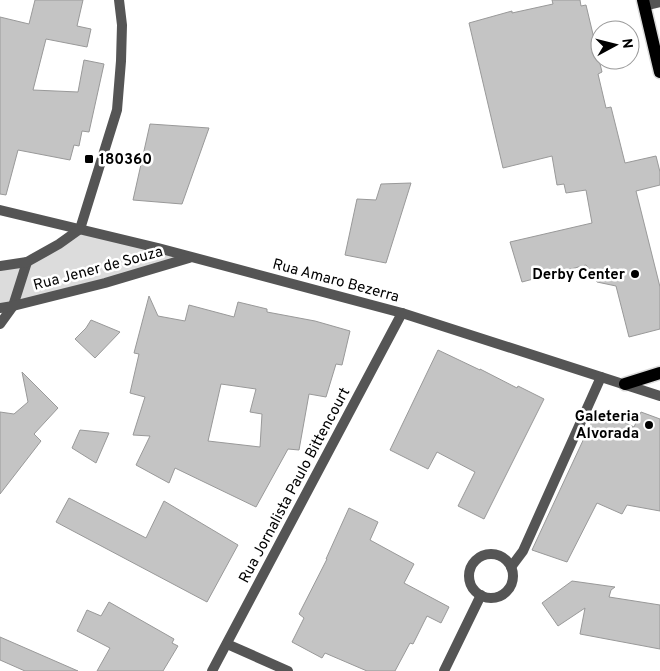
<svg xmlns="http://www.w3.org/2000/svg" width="660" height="671" font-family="Overpass,sans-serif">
	<rect width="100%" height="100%" fill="#fff"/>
	<polygon fill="#dcdcdc" points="79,231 190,257 0,305 0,268 31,264"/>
	<g fill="#c4c4c4" stroke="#999" fill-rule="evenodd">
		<polygon points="35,0 83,0 77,26 91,29 87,47 46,39 33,90 78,92 84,60 104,64 89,132 82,131 79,146 74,145 70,160 18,150 6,195 0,194 0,17 29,24"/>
		<polygon points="552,0 580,0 581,6 586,5 602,72 598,74 606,108 611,107 625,163 656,156 660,172 660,185 636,191 660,287 660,329 629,337 616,286 597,282 586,265 522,282 510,242 592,223 586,190 566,193 564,184 557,185 552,156 503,168 469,23 512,11 512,13 553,4"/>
		<polygon points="150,124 209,128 182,204 133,200"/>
		<polygon points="411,183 386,263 345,255 357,199 376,200 381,184"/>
		<path d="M 149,296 L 158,316 L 185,321 L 189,305 L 234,317 L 238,302 L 267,309 L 267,312 L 315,321 L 350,331 L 342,365 L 336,364 L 326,397 L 309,394 L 299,450 L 288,449 L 256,507 L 175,468 L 169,483 L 136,465 L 150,436 L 133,435 L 145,397 L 130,393 L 139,354 L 134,353 ZM 221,384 L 256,389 L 250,412 L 262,414 L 260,447 L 208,441 Z"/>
		<polygon points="91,320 120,332 95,358 75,339 86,328"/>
		<polygon points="438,350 480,370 480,369 517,388 518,386 544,399 484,519 458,506 475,472 437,452 428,469 390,450"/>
		<polygon points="22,372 58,408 34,434 41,441 0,494 0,412 14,414 28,402"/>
		<polygon points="604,412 634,427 641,412 660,419 660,511 627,505 622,514 597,503 567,562 532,550 593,419 599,422"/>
		<polygon points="80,430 109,433 96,463 72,448"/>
		<polygon points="69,498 146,538 164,501 238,545 207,602 56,522"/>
		<polygon points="349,508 378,522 370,540 414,564 404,583 449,607 441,623 427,616 413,644 410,643 395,671 367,671 325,653 322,658 292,642 304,618 299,614 327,559 326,559"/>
		<polygon points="572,581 615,587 611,590 609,597 660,605 660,649 580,634 585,608 558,626 542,603"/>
		<polygon points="109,602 174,639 172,643 178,646 163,671 97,671 110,648 77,631 87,610 101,616"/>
		<polygon points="0,637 78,671 25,671 0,660"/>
	</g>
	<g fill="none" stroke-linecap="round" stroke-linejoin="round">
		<defs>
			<g id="primary">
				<polyline points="643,0 660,72"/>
				<polyline points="625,384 660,373"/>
			</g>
		</defs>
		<use href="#primary" stroke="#dbdbdb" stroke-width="15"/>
		<g stroke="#555" stroke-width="10">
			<polyline points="644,6 660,2"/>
			<polyline points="511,567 523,551 601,377"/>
		</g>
		<g stroke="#555" stroke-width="10">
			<polyline points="0,324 13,306 27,262"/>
			<circle cx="491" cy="576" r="22"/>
			<polyline points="227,644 288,671"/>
			<polyline points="212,671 402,313"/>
			<polyline points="444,671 481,595"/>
		</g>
		<g stroke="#555" stroke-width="10">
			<polyline points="0,210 158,248 402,313 660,396"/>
			<polyline points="80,229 117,110 121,61 122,25 119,0"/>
			<polyline points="0,266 27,262 59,244 80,229"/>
			<polyline points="0,308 13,306 105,283 189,258"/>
		</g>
		<use href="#primary" stroke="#000" stroke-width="12"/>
	</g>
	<g fill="#000" stroke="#fff" stroke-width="2">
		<rect x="84" y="154" width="10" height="10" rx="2.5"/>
		<circle cx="635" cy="274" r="5"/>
		<circle cx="649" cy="425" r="5"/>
	</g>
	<g text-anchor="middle" stroke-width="5" stroke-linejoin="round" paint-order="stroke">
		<g font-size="15" font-weight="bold" fill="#000" stroke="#fff" text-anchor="end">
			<text x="99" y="164" text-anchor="start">180360</text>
			<text x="625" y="279">Derby Center</text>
			<text x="639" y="421">Galeteria<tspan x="639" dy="17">Alvorada</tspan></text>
		</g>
		<g font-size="15" fill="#000" stroke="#fff">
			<text transform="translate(98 268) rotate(-15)" y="5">Rua Jener de Souza</text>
			<text transform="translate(336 280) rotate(15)" y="5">Rua Amaro Bezerra</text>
			<text transform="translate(294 485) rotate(-62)" y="5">Rua Jornalista Paulo Bittencourt</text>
		</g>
	</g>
	<g transform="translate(615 45) rotate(83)"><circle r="24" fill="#ffffff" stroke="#999999"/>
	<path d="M0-4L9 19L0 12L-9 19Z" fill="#000000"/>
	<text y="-8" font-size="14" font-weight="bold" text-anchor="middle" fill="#000000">N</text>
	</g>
</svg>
